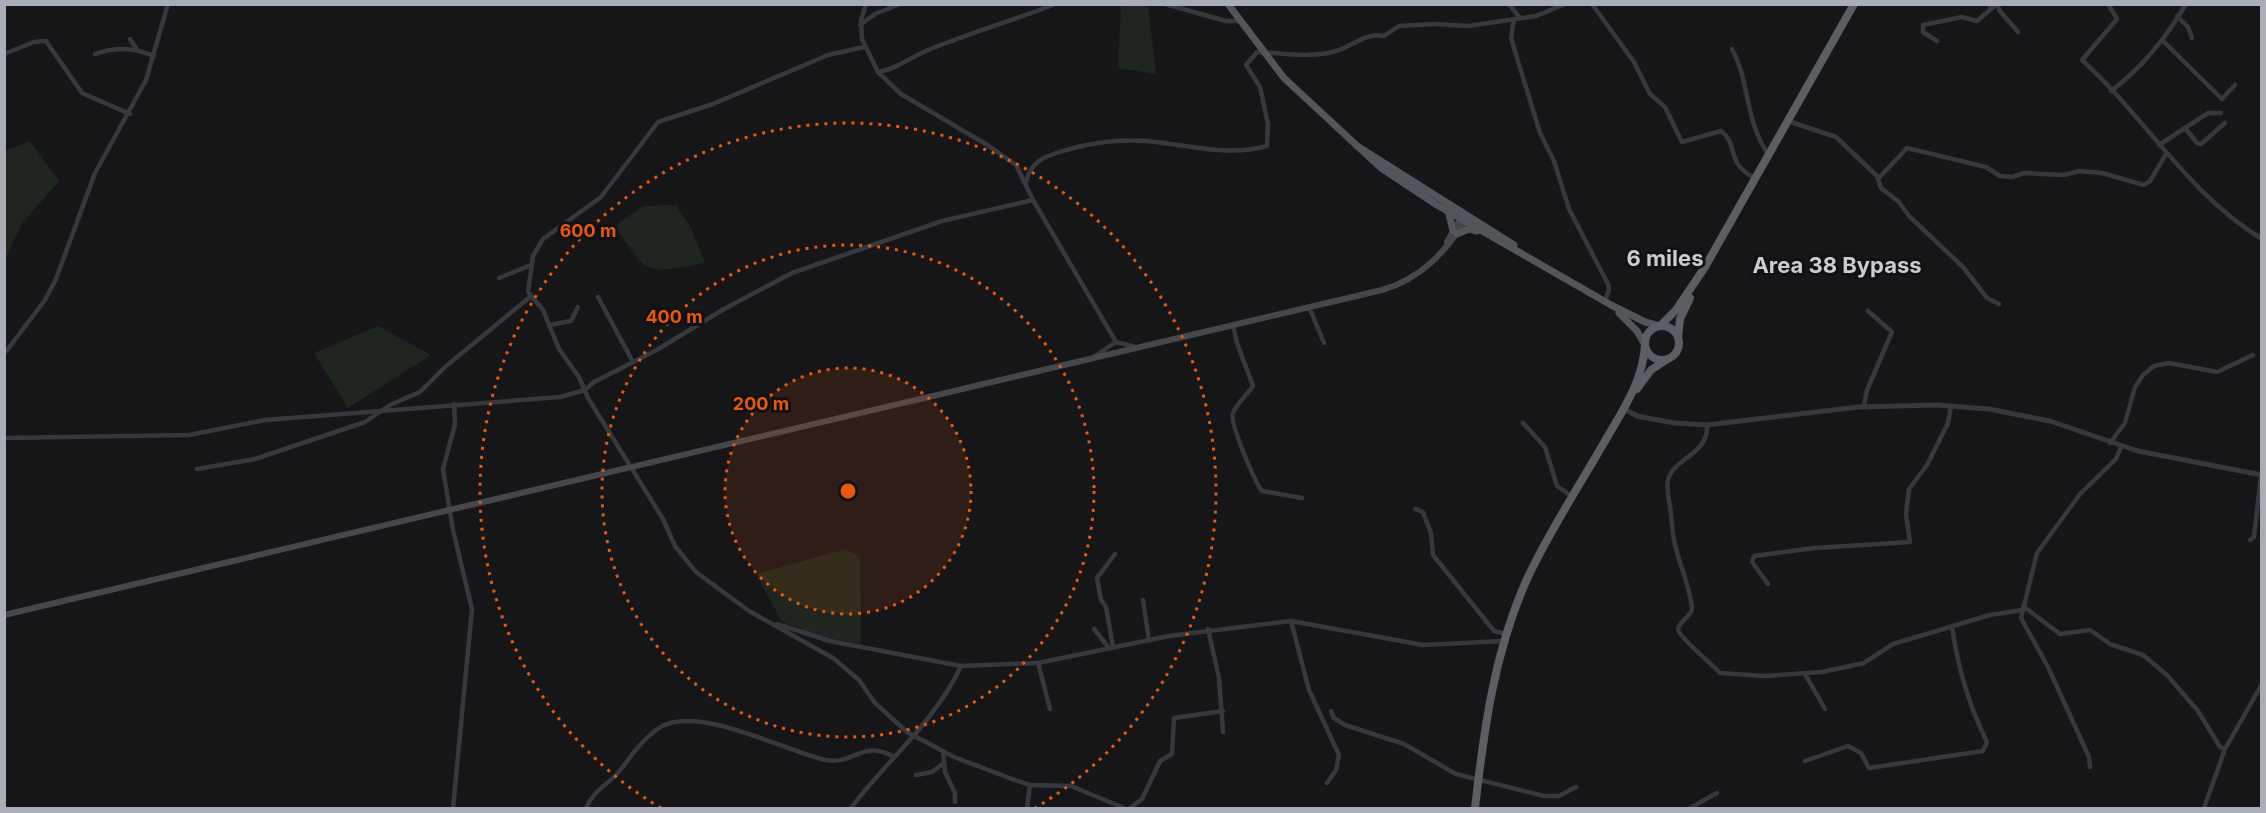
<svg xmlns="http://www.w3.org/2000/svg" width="2266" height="813" font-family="Inter,sans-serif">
	<rect width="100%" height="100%" fill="#161618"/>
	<g fill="#1e261f">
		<polygon points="1121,5 1148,5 1156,74 1118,68"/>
		<polygon points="30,141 59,181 23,222 5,259 5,151"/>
		<path d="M 676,205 L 691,228 L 705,263 C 644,273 650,278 615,226 L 643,206 Z"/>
		<polygon points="378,326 431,355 348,408 314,353"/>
		<polygon points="846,549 860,558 861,644 826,638 782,622 756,574"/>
	</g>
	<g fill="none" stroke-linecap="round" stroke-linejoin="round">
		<g stroke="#37383d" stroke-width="4.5">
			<polyline points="866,4 861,20 862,39 878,72 901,94 989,146 1016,165 1033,200 1116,342 1136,347"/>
			<polyline points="1165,4 1226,21 1240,21"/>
			<polyline points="1509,4 1520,18"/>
			<path d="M 1592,4 L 1634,62 L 1650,94 L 1665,107 L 1682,142 L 1721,131 C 1739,144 1725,164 1755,178"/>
			<polyline points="1988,4 1992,8 1998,4 1999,10 2018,32"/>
			<path d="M 2108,4 L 2117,19 L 2082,60 C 2145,117 2187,193 2262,239"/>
			<polyline points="2177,16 2188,27 2192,38"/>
			<polyline points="1514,19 1511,38 1540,133 1554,161 1569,209 1608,284 1609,290 1605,301"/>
			<polyline points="860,25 875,14 900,4"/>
			<polyline points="130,39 136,48"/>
			<polyline points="1937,41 1923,32 1923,25 1962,17 1977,21 1992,8"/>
			<polyline points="2163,41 2222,99 2235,85"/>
			<polyline points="864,47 828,55 713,104 658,122 601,197 543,239 533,256 528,292 543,310 559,349 579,377 588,398 663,519 675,546 696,572 749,611 833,658 859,680 875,703 907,732 954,757 1012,779 1030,785 1071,786 1124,808"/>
			<path d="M 1732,49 C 1750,82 1745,123 1769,155"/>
			<polyline points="4,54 34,42 46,41 82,93 130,114"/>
			<path d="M 95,54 C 118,46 133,48 154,56"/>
			<path d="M 878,72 C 897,69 911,57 928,50 C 970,33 1013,20 1056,4"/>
			<path d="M 2111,91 C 2143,67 2166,38 2186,4"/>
			<polyline points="1788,121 1836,137 1877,176 1881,188 1899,202 1909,216 1963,267 1987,298 1999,304"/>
			<polyline points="2185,128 2208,113 2221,113"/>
			<polyline points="2159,145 2185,128 2197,143 2201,144 2225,123"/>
			<polyline points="1878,179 1907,148 1986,167 2000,176 2012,177 2024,173 2064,175 2079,171 2102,173 2144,185 2150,181 2166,154"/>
			<path d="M 1026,182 C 1031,160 1046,156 1066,150 C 1093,142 1120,139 1148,141 C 1187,145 1228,157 1267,146 L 1268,124 L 1260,87 L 1246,65 L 1257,52 C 1283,53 1313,59 1339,50 C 1353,45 1368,32 1384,36 L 1399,26 L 1435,24 L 1468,26 L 1536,16 L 1565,4"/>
			<polyline points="499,278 531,265"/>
			<polyline points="598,297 633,362"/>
			<polyline points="1309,307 1324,343"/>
			<polyline points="549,325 571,321 578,307"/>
			<path d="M 1233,325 L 1237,343 L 1253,386 C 1247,395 1237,403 1233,413 C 1229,422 1255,482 1262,491 L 1302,498"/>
			<polyline points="4,354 45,300 56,279 95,173 146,80 168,4"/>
			<polyline points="1095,356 1116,342"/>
			<polyline points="1864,406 1867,390 1892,332 1868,311"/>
			<polyline points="1523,423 1545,447 1557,486 1573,497"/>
			<path d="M 1707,425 C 1709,455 1673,458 1668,480 C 1666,488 1669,499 1670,507 C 1672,520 1672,533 1675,545 C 1680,566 1690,586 1692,608 C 1692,617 1679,620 1678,630 C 1682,640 1711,663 1720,673 L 1764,676 L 1822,672 L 1864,663 L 1893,644 L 1990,615 L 2022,610"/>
			<polyline points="4,438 189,435 265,420 560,397 585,390 594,382 655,351 724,309 792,273 942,221 1033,200"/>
			<polyline points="2110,443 2125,423 2135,387 2143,375 2154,366 2169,363 2217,372 2253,355"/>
			<polyline points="197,469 255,459 365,422 390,405 420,392 445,367 530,297"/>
			<polyline points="1415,509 1423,512 1431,533 1433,555 1494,631 1506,634"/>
			<polyline points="2250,540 2254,537 2261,475"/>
			<polyline points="1768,584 1752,562 1754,556 1815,548 1910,542 1906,514 1909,489 1927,465 1948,423 1951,406"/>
			<polyline points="1143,600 1149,640"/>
			<polyline points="2023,606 2060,634 2090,630 2110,644 2143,655 2167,675 2198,711 2220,747 2225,749"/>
			<polyline points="1291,621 1309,690 1339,755 1336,770 1327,783"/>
			<polyline points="777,624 830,641 961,666 1038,663 1169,636 1291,621 1423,645 1503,641"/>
			<polyline points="1094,629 1109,648"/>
			<polyline points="1208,629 1219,678 1223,732"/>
			<polyline points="1113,647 1106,607 1101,600 1097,578 1115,554"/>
			<polyline points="1038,663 1050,709"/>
			<polyline points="1805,674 1825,709"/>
			<polyline points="1331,711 1334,718 1345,725 1404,744 1456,774 1544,796 1559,796 1576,787"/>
			<polyline points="943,751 945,772 955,793 955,802"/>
			<path d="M 1805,761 L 1848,746 L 1861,753 L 1869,768 L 1983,751 L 1987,742 C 1969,706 1958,668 1952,627"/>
			<polyline points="2090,767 2089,757 2048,667 2021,618 2037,553 2080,494 2116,459 2121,447"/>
			<polyline points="916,775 932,772 944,763"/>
			<polyline points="453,808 472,609 453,530 443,469 455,424 454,404"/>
			<path d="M 586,808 C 593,790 611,783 622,768 C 633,753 643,739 659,728 C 695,704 782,749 821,759 C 854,768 860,738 894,757"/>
			<path d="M 851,808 C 887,760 935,722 961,666"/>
			<polyline points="1027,808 1030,785"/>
			<polyline points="1130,808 1142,799 1160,761 1172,754 1174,718 1223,711"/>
			<polyline points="1690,808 1717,793"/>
			<polyline points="2204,808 2225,749 2262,684"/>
		</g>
		<polyline stroke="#37383d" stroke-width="5" points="1624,409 1637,416 1674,423 1707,425 1858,407 1936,405 1989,409 2050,421 2138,451 2262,475"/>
		<g stroke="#45474d" stroke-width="6">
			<polyline points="1447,242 1463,214"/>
			<path d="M 4,615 L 1382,290 C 1421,279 1445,252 1467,219"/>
		</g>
		<g stroke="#53555c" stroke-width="7">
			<polyline points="1228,4 1284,78 1381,168 1437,205 1611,305 1645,322 1660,326"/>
			<polyline points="1357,146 1514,245"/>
			<polyline points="1449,214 1453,231"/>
			<polyline points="1457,234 1469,229 1477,231"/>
			<polyline points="1619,313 1637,331 1645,345"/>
		</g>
		<g stroke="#5b5e65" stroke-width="8">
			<polyline points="1660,326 1676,310 1705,267 1854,4"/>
			<circle cx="1662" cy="343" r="17"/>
			<polyline points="1678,337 1680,319 1690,298"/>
			<polyline points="1637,389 1651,370 1666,360"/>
			<path d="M 1475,808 C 1484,729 1494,653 1527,579 C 1549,532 1579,486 1605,441 C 1623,410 1643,381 1645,345"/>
		</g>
	</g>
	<circle cx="848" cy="491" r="123" fill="#e8590c" fill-opacity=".12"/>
	<g fill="none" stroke="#e8590c" stroke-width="3" stroke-dasharray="3 6">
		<circle cx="848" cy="491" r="123"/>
		<circle cx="848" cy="491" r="246"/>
		<path d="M661 808A368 368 0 1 1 1035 808"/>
	</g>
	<g text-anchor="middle" stroke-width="6" stroke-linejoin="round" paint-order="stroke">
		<g font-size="22" font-weight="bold" fill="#c9ccd4" stroke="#111113">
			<text x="1665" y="266">6 miles</text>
			<text x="1837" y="273">Area 38 Bypass</text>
		</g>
	</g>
	<circle cx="848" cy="491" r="9" fill="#e8590c" stroke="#111113" stroke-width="3"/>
	<g font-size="18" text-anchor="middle" font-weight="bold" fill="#e8590c" stroke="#111113" stroke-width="6" stroke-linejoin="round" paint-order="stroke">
		<text x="588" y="237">600 m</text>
		<text x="674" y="323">400 m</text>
		<text x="761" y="410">200 m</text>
	</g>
	<rect width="2266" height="813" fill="none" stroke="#a8adb8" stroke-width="12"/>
</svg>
